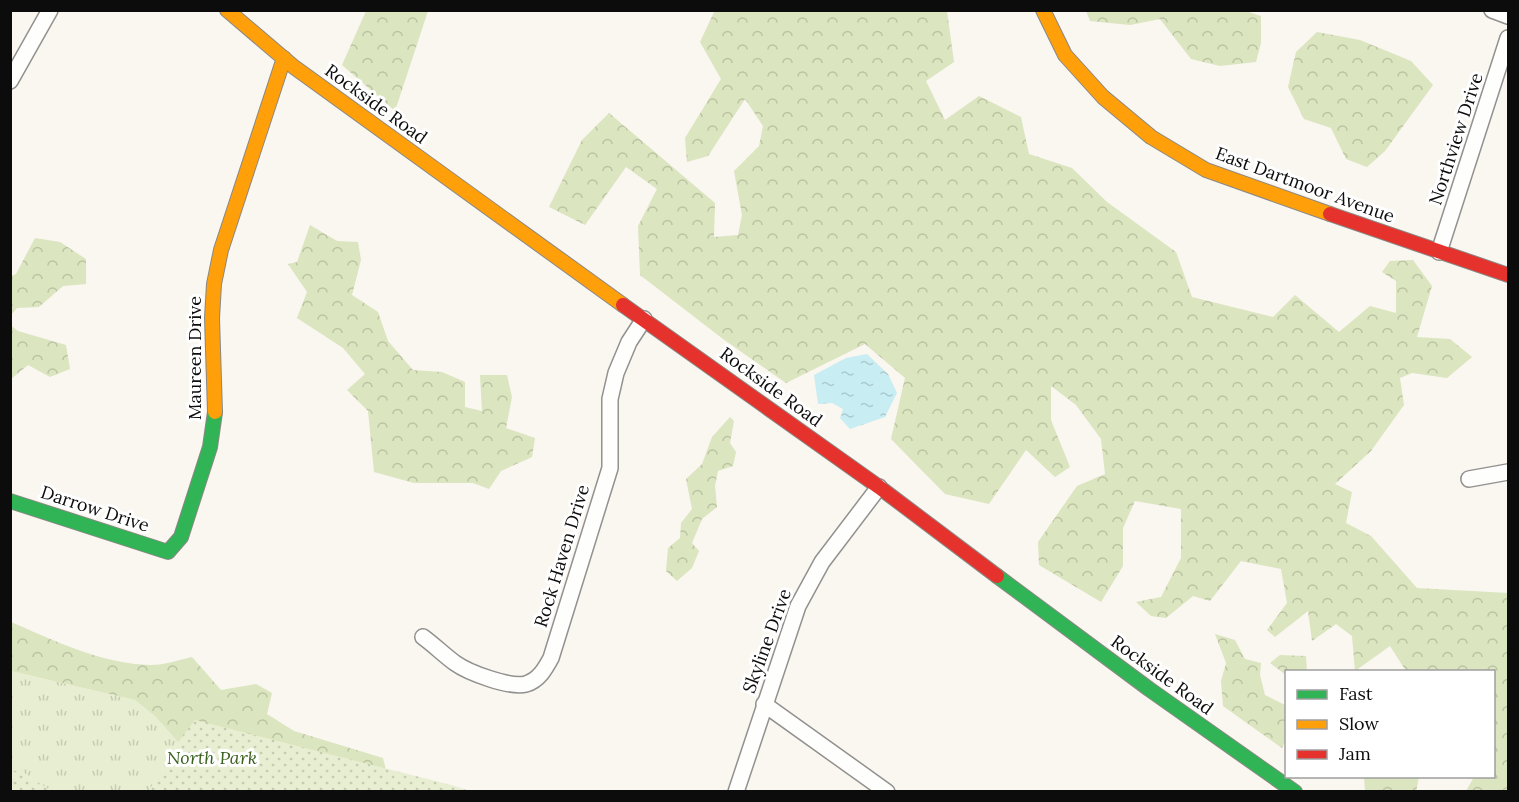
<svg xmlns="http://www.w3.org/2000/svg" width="1519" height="802" font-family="Lora,serif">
	<defs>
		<pattern id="grass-tufts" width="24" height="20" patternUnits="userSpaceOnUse" patternTransform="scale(1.5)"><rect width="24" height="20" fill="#e8eed1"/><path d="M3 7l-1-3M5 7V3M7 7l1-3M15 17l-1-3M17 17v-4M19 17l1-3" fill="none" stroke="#c6cbb2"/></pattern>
		<pattern id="forest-crowns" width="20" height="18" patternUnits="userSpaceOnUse" patternTransform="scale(1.5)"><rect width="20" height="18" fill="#dbe5bf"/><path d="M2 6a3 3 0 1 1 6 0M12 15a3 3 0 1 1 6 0" fill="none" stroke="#bbc3a3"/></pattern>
		<pattern id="park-dots" width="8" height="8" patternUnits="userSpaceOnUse" patternTransform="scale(1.5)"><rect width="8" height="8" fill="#e8eed1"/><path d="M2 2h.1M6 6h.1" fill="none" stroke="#c6cbb2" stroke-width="1.8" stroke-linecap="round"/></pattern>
		<pattern id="water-ripples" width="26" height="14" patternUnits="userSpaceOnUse" patternTransform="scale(1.5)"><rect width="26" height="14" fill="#c8edf3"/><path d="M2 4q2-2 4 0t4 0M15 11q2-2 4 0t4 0" fill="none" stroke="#abcacf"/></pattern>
	</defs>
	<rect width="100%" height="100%" fill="#faf6f0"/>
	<polygon fill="url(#grass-tufts)" points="11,671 135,700 156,717 178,742 149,791 51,791 21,771 11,771"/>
	<g fill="url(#forest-crowns)">
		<polygon points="366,11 428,11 395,111 342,65"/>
		<polygon points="655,11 947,11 954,62 926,81 945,120 979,96 1021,117 1029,154 1072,168 1107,202 1176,252 1192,297 1273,317 1295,295 1339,332 1370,306 1396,313 1396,281 1382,272 1390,261 1413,260 1432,286 1417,337 1450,339 1472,357 1447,378 1412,373 1400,378 1404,405 1371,451 1335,484 1352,492 1346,523 1371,536 1417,588 1508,593 1508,791 1466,791 1474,777 1494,776 1494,672 1406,671 1390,646 1355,671 1352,636 1336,624 1312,641 1308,611 1275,637 1267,630 1287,603 1281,569 1241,561 1210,601 1193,596 1166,618 1151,616 1136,602 1161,597 1181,558 1181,509 1135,501 1123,528 1123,566 1101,602 1039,565 1038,542 1077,486 1105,474 1101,439 1076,405 1051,386 1051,420 1070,467 1055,477 1026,450 989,504 945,494 891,439 905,378 865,344 786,383 723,339 640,275 638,226 657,189 626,167 585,225 549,207 582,140 609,113 715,203 714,237 738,235 742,215 734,171 759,146 763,126 745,99 708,156 687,162 685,138 721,79 700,42 714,12"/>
		<polygon points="1086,11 1246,11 1261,16 1261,43 1256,62 1220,66 1191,59 1160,19 1130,25 1090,21"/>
		<polygon points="1317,32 1360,40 1411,61 1433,85 1385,151 1367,167 1346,159 1331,128 1304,119 1288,87 1296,52"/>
		<polygon points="310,225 337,241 358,242 361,260 352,295 378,312 388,341 413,370 442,372 465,382 465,407 482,411 480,375 507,375 512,397 506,428 535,438 532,457 501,471 489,489 473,483 414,483 374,472 368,411 347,390 365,374 343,348 297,318 307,292 288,264 297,262"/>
		<polygon points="35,238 60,242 86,259 86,284 63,286 39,307 17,308 11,315 11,276 16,274"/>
		<polygon points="10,325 18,331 66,345 70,369 50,377 28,365 11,379"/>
		<polygon points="730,417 734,421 730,443 736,452 733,466 718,471 715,486 717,507 702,519 692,543 699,551 692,568 677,581 666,571 668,548 680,538 681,523 692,509 686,479 702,464 712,437"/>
		<path d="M 11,622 C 55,641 102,664 151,665 C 164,665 179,660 192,657 L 221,690 L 256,684 L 272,693 L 267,714 L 294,731 L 383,758 L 388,778 L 220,730 L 178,742 L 156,717 L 135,700 L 11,671 Z"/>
		<polygon points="1215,634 1235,640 1245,659 1261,663 1260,675 1265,695 1285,705 1286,694 1286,739 1282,748 1223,706 1221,681 1226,663"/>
		<polygon points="1280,655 1306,656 1307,671 1286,672 1286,675 1270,663"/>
		<polygon points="1364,777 1364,776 1419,777 1416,792 1365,791"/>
	</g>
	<g fill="url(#park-dots)">
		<polygon points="195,720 451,785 470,791 149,791 178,742"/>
		<polygon points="11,771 21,771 51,791 11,791"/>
	</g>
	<polygon fill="url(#water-ripples)" points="867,354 888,374 897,393 885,417 850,429 840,418 843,409 832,403 818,404 814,375 846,358"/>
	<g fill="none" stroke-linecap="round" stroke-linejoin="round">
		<defs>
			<g id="street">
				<polyline points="1492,10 1508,16"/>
				<polyline points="10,81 50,10"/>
				<polyline points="1439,252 1508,38"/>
				<polyline points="1469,479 1508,472"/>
				<path d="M 423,637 C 434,645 444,655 455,663 C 469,673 510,688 526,684 C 539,680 545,669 551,658 L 610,468 L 610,399 L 616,373 L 629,342 L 644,319"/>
				<polyline points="764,704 887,792"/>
				<polyline points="736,792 798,606 822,562 879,487"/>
			</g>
			<g id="fast">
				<polyline points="10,501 168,552 181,537 210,447 215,412"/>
				<polyline points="997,576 1149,689 1295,792"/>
			</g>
			<g id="slow">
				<polyline points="227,10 294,67 623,305"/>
				<polyline points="1043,10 1065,55 1103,97 1151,137 1206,170 1330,214"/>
				<polyline points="215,412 212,318 214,284 221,250 284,58"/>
			</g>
			<g id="jam">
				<polyline points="1330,214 1508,275"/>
				<polyline points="623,305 879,487 997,576"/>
			</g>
		</defs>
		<use href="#street" stroke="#93918f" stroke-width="18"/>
		<use href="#fast" stroke="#8a8885" stroke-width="16"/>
		<use href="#slow" stroke="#8a8885" stroke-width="16"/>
		<use href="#jam" stroke="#8a8885" stroke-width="16"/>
		<use href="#street" stroke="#fefefd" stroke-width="15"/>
		<use href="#fast" stroke="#30b455" stroke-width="14"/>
		<use href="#slow" stroke="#ff9f0a" stroke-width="14"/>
		<use href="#jam" stroke="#e5322d" stroke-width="14"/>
	</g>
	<g text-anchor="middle" stroke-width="6" stroke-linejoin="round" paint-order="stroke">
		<g font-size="18" fill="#0c0c0c" stroke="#fff">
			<text transform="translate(376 104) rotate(36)" y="6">Rockside Road</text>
			<text transform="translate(1456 139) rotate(-72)" y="6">Northview Drive</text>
			<text transform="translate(1305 185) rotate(20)" y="6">East Dartmoor Avenue</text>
			<text transform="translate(195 358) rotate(-90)" y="6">Maureen Drive</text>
			<text transform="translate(771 387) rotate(36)" y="6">Rockside Road</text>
			<text transform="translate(95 509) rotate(18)" y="6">Darrow Drive</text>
			<text transform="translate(562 556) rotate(-73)" y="6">Rock Haven Drive</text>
			<text transform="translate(767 641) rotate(-70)" y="6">Skyline Drive</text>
			<text transform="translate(1162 675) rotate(36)" y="6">Rockside Road</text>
		</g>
		<g font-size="18" font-style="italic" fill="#3a611f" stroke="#fff">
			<text x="212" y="764">North Park</text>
		</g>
	</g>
	<rect width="1519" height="802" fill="none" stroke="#0c0c0c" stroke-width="24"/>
	<rect x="1285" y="670" width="210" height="108" fill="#ffffff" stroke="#9e9e9e" stroke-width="1.5"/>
	<rect x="1297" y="690" width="30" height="9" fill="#30b455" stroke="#9e9e9e" stroke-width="1.5"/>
	<text x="1339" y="700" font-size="18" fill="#0c0c0c">Fast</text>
	<rect x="1297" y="720" width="30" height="9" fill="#ff9f0a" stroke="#9e9e9e" stroke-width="1.5"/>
	<text x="1339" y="730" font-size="18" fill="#0c0c0c">Slow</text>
	<rect x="1297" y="750" width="30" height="9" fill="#e5322d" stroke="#9e9e9e" stroke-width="1.5"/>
	<text x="1339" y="760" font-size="18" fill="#0c0c0c">Jam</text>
</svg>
